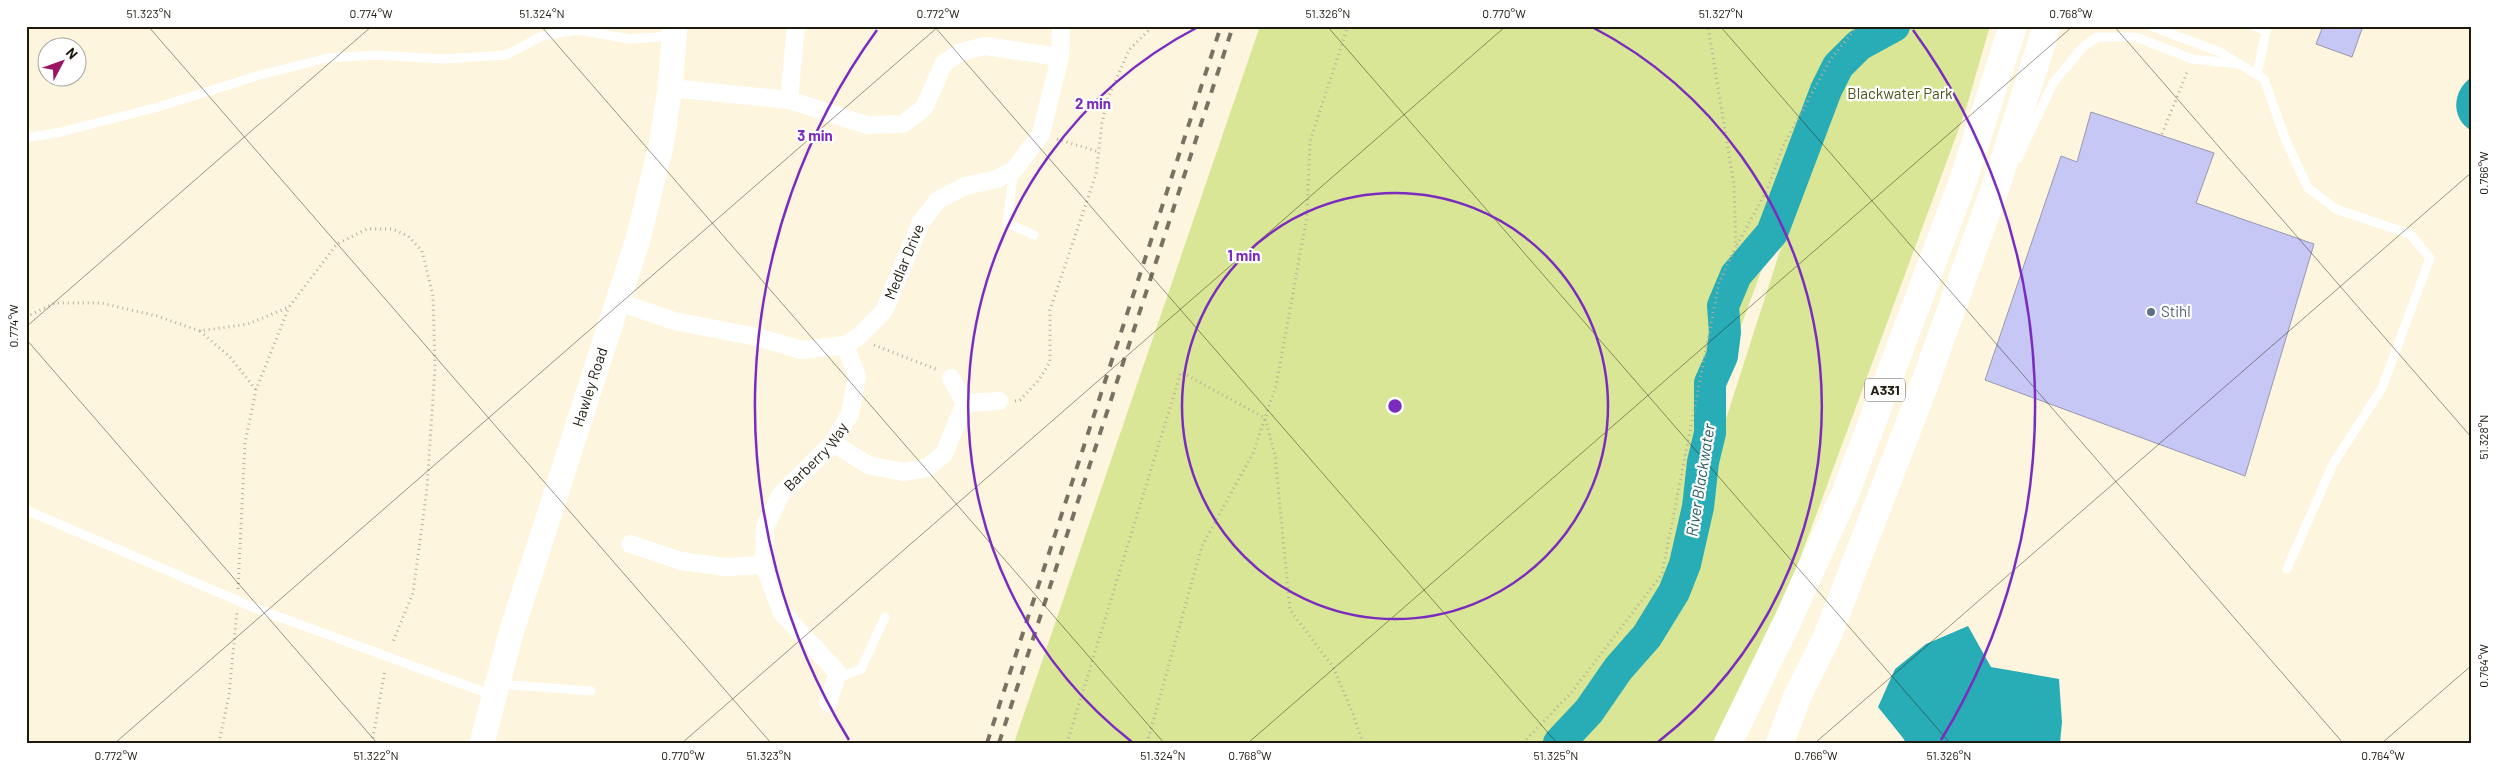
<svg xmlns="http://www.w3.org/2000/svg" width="2498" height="769" font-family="Barlow,sans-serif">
	<rect width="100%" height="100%" fill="#fdf5dd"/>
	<path fill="#d8e695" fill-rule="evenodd" d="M 1260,26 L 1990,26 L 1965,112 L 1792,580 L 1715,743 L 1014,743 ZM 1842,58 L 1717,447 L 1704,426 L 1831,82 Z"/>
	<g fill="#28acb6">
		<path d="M 2472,77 L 2472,131 C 2450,119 2452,90 2472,77 Z"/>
		<polygon points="1968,626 1991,667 2059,679 2062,722 2060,743 1906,743 1903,738 1878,707 1895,669 1926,644"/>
	</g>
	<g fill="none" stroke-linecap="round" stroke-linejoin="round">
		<polyline stroke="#28acb6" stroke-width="32" points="1559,743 1589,711 1618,669 1647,636 1674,592 1685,564 1698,507 1703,462 1710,433 1710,383 1722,356 1725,332 1723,306 1736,275 1772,233 1826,90 1838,66 1859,45 1894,26"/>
	</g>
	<g fill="#c6c7f5" stroke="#9797b3">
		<polygon points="2323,26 2363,26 2352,57 2316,44"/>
		<polygon points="2091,112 2214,153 2196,203 2314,244 2245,476 1985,380 2061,156 2077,162"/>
	</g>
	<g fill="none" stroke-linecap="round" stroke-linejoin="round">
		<g stroke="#b6af9c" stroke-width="3" stroke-dasharray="1 4" stroke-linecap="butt">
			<polyline points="2162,134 2188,70"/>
			<polyline points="1057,139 1099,152"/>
			<polyline points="1737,245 1767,190 1783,146 1829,62 1857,26"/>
			<polyline points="26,317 55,303 101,303 157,316 200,331 248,324 289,307 337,244 367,229 393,229 408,236 422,251 433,296 435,368 427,488 413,593 392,644"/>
			<polyline points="200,331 230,357 256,390"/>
			<polyline points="874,345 938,370"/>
			<polyline points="1015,401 1020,400 1038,381 1050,362 1050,310 1096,174 1102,123 1108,98 1129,50 1153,26"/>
			<polyline points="238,589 245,443 256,390 289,307"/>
			<polyline points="219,743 229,695 237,612"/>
			<polyline points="372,743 385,670"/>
			<polyline points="1067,743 1181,372 1265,418 1275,455 1290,610 1333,667 1353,714 1363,743"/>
			<polyline points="1147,743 1202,546 1253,453 1276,386 1307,216 1310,141 1348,26"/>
			<polyline points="1523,743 1571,693 1662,574 1719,283 1736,246 1734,186 1708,26"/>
		</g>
		<g stroke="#fff" stroke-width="9">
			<polyline points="2151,26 2222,53 2264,79 2286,141 2308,188 2336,209 2410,234 2430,258 2382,388 2333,464 2287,569"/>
			<polyline points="2254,26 2266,31 2257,75"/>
			<polyline points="26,138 61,132 158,107 260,75 327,58 376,55 444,59 506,55 542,36 578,30 630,39 672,36"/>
			<polyline points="2018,158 2053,83 2083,47 2097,37 2136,37 2192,59 2238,64"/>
			<polyline points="1014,170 1007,223 1034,235"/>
			<polyline points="26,510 255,608 492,695"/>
			<polyline points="838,673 843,676 861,669 885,617"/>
			<polyline points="499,684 591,691"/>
		</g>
		<g stroke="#fff" stroke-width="18">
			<polyline points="670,88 789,100 867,125 903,124 924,108 944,63 961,52 985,46 1060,57"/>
			<polyline points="789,100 796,26"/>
			<path id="s1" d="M 619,302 L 674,321 L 757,337 L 801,350 L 845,345 L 858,337 L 884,311 L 921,222 L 938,200 L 965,186 L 997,179 L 1014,170 L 1041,134 L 1060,57 L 1061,26"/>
			<polyline points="951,378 965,403 999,401"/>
			<polyline points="833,443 868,465 903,472 927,468 944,454 965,403"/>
			<polyline points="630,544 681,561 726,567 764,565"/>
			<path id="s2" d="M 828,703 L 838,673 L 782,613 L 764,565 L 765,527 L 781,494 L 833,443 L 850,414 L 857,376 L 845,345"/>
		</g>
		<path stroke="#fff" stroke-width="25" id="s3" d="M 482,743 L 511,633 L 638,239 L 661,146 L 670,88 L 675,26"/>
		<g stroke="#fff" stroke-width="28">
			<polyline points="1728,743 1788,620 1845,494 1963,181 2013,26"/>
			<polyline points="1780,743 1797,697 1827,637 1919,399 1999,177 2047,26"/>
		</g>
		<g stroke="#787263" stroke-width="4" stroke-dasharray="9 9" stroke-linecap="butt">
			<polyline points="987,743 1221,26"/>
			<polyline points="999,743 1233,26"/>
		</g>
	</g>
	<path fill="none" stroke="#1e1a10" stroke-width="1" stroke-opacity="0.45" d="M 148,26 L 771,743M 541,26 L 1164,743M 934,26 L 1557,743M 1327,26 L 1950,743M 1720,26 L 2343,743M 2114,26 L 2472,438M 26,327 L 372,26M 26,339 L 377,743M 115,743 L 939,26M 682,743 L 1506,26M 1248,743 L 2073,26M 1815,743 L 2472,172M 2382,743 L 2472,665"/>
	<g fill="none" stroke="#7b2cbf" stroke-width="2.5">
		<circle cx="1395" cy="406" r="213"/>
		<path d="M1132 742A427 427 0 0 1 1198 27M1592 27A427 427 0 0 1 1658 742"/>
		<path d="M849 740A640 640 0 0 1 877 30M1913 30A640 640 0 0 1 1941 740"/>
	</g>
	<circle fill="#5c6f8a" stroke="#fff" stroke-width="2" cx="2151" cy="312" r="5"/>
	<g text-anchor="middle" stroke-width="4.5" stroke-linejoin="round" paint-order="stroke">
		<rect fill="#fff" stroke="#625f58" stroke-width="1" x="1865" y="378.5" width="40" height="23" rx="4"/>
		<g font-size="14" font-weight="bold" fill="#1e1a10">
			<text x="1885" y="395">A331</text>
		</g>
		<g font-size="15" fill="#4c5418" stroke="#fff">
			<text x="1900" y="99">Blackwater Park</text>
		</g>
		<g font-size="15" fill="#1e1a10" stroke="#fff">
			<text dy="5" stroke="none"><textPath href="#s1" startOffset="338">Medlar Drive</textPath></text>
			<text dy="5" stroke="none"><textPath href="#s3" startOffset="372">Hawley Road</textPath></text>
			<text dy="5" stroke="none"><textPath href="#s2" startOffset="291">Barberry Way</textPath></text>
		</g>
		<g font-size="15" fill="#4e5e75" stroke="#fff" text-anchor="start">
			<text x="2161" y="317">Stihl</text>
		</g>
		<g font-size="16" font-style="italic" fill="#295c61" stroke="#fff">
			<text transform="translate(1700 480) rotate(-81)" y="6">River Blackwater</text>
		</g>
	</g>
	<circle cx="1395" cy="406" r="8" fill="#7b2cbf" stroke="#fff" stroke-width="2.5"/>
	<g font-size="15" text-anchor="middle" font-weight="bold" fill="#7b2cbf" stroke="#fff" stroke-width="4.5" stroke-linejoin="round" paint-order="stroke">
		<text x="1093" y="109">2 min</text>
		<text x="815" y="141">3 min</text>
		<text x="1244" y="261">1 min</text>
	</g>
	<rect width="2498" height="769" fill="none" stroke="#ffffff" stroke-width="55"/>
	<g transform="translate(62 62) rotate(49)"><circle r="24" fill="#ffffff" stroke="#a5a39f"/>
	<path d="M0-4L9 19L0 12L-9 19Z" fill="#9c1565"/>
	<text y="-8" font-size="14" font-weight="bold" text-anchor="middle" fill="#1e1a10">N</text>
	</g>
	<rect x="28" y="28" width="2442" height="714" fill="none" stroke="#1e1a10" stroke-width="2"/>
	<g font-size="12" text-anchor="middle" fill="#1e1a10">
		<text x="149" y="18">51.323°N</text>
		<text x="371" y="18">0.774°W</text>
		<text x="542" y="18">51.324°N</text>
		<text x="938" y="18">0.772°W</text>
		<text x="1328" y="18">51.326°N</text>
		<text x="1504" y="18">0.770°W</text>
		<text x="1721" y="18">51.327°N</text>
		<text x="2071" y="18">0.768°W</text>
		<text transform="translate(2484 173) rotate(-90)" y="4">0.766°W</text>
		<text transform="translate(14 326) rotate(-90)" y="4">0.774°W</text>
		<text transform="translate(2484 437) rotate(-90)" y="4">51.328°N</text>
		<text transform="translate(2484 666) rotate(-90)" y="4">0.764°W</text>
		<text x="116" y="760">0.772°W</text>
		<text x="376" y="760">51.322°N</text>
		<text x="683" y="760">0.770°W</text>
		<text x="769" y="760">51.323°N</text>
		<text x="1163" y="760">51.324°N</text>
		<text x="1250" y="760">0.768°W</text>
		<text x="1556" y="760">51.325°N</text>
		<text x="1816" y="760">0.766°W</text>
		<text x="1949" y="760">51.326°N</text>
		<text x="2383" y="760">0.764°W</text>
	</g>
</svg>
